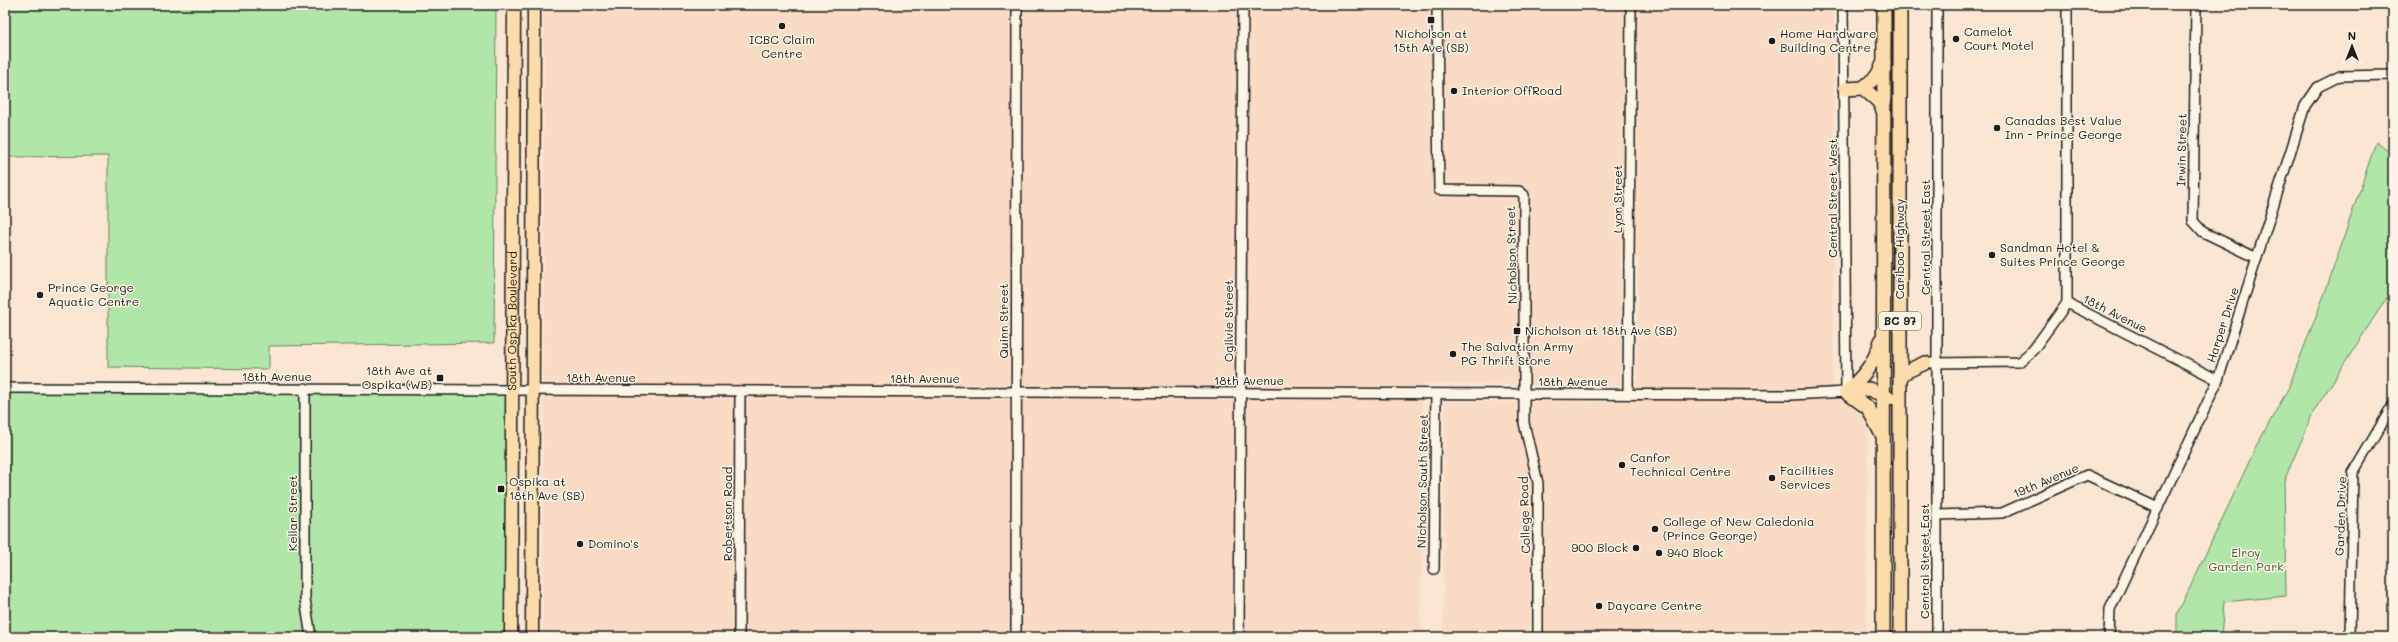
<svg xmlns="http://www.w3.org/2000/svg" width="2398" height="642" font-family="Mali,sans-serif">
	<rect width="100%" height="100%" fill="#fae6d3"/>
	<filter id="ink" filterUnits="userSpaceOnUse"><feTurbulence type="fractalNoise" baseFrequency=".025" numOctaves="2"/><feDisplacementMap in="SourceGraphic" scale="8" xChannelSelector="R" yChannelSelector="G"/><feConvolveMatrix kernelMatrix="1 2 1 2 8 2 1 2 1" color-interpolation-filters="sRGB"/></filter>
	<g filter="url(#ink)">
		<polygon fill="#f9dbc6" points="544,5 1834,5 1833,389 1868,422 1866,637 1443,637 1445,402 1637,402 1638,258 1621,258 1621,386 1422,383 1421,637 543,637"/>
		<g fill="#b0e7a9" stroke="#668262">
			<polygon points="5,5 496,5 494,343 269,346 269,369 108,367 108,156 5,157"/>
			<polygon points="2376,142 2393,155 2393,288 2314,411 2284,481 2286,596 2224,602 2221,637 2177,637 2177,615 2257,445 2288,389 2326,290"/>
			<polygon points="5,390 511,391 510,637 5,637"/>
		</g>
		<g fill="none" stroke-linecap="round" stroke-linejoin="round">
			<defs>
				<g id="minor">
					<polyline points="1437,5 1439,190 1519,191 1524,195 1524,423 1538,483 1538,637"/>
					<polyline points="2196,5 2193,221 2203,232 2257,258"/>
					<polyline points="2067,303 2067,5"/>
					<polyline points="2067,303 2218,380"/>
					<polyline points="1932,363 2019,362 2033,350 2067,303"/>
					<polyline points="5,388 1791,395 1846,392 1843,5"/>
					<polyline points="305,388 305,599 311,637"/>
					<polyline points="1628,394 1631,5"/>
					<polyline points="1937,515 2002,513 2087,475 2158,508"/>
					<polyline points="1434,569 1436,394"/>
					<polyline points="739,637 740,391"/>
					<polyline points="1016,637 1017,5"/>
					<polyline points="1239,637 1243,5"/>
					<polyline points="1937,637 1937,5"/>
					<polyline points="2109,637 2110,609 2218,380 2305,106 2318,87 2340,76 2393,75"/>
					<polyline points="2350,637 2353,473 2393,405"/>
				</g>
				<g id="major">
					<path id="s1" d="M 511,637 L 514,5"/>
					<polyline points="532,637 534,5"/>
				</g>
				<g id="highway">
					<polyline points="1900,5 1900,637"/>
					<polyline points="1863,88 1877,76 1884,62"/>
					<polyline points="1845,89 1863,88 1878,101 1884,112"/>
					<polyline points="1900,378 1905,372 1925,363"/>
					<path d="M 1846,392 C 1862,378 1875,363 1881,341"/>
					<polyline points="1846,392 1868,408 1881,433"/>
					<polyline points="1846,392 1869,389 1889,398"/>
					<polyline points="1883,637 1884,5"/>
				</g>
			</defs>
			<use href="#minor" stroke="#1c1c1c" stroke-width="12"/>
			<use href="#major" stroke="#1c1c1c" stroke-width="15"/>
			<use href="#highway" stroke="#1c1c1c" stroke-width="16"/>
			<use href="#minor" stroke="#fcf5e5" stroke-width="9"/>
			<use href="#major" stroke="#fddcac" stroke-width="12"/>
			<use href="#highway" stroke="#fddcac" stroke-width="13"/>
		</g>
	</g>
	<g fill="#1c1c1c" stroke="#fcf5e5" stroke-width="1.5">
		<rect x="1427" y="16" width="8" height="8" rx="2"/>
		<circle cx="782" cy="26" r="4"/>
		<circle cx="1956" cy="39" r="4"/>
		<circle cx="1772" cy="41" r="4"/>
		<circle cx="1454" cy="91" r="4"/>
		<circle cx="1997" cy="128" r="4"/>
		<circle cx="1992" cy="255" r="4"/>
		<circle cx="40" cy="295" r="4"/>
		<rect x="1513" y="327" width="8" height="8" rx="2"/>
		<circle cx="1453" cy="354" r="4"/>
		<rect x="436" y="374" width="8" height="8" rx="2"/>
		<circle cx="1622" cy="465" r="4"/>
		<circle cx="1772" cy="478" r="4"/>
		<rect x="497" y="485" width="8" height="8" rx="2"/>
		<circle cx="1655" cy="529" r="4"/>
		<circle cx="580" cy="544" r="4"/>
		<circle cx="1636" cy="548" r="4"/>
		<circle cx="1659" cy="553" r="4"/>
		<circle cx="1599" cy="606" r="4"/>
	</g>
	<g text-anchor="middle" stroke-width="3" stroke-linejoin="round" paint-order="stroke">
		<rect fill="#fcf5e5" stroke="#5f5d58" stroke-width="1" x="1879" y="312" width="42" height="18" rx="3"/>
		<g font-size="11" font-weight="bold" fill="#1c1c1c">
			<text x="1900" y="325">BC 97</text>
		</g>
		<g font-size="12" fill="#1c1c1c" stroke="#fcf5e5" text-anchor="start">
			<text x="1964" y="36">Camelot<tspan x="1964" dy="14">Court Motel</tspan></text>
			<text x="1431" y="38" text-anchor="middle">Nicholson at<tspan x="1431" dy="14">15th Ave (SB)</tspan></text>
			<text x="1780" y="38">Home Hardware<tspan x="1780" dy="14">Building Centre</tspan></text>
			<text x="782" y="44" text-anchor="middle">ICBC Claim<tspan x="782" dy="14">Centre</tspan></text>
			<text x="1462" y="95">Interior OffRoad</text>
			<text x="2005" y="125">Canadas Best Value<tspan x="2005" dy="14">Inn - Prince George</tspan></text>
			<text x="2000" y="252">Sandman Hotel &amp;<tspan x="2000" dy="14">Suites Prince George</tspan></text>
			<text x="48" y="292">Prince George<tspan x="48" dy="14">Aquatic Centre</tspan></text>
			<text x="1525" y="335">Nicholson at 18th Ave (SB)</text>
			<text x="1461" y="351">The Salvation Army<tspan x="1461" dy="14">PG Thrift Store</tspan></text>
			<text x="432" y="375" text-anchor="end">18th Ave at<tspan x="432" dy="14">Ospika (WB)</tspan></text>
			<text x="1630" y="462">Canfor<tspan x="1630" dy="14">Technical Centre</tspan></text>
			<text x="1780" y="475">Facilities<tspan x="1780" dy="14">Services</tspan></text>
			<text x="509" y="486">Ospika at<tspan x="509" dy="14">18th Ave (SB)</tspan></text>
			<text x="1663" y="526">College of New Caledonia<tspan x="1663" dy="14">(Prince George)</tspan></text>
			<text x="588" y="548">Domino's</text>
			<text x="1628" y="552" text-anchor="end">900 Block</text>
			<text x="1667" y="557">940 Block</text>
			<text x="1607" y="610">Daycare Centre</text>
		</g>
		<g font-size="12" fill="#1c1c1c" stroke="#fcf5e5">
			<text transform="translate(2182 150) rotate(-89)" y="4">Irwin Street</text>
			<text transform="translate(1833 198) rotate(-90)" y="4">Central Street West</text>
			<text transform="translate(1618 199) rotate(-90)" y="4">Lyon Street</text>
			<text transform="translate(1926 237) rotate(-90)" y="4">Central Street East</text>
			<text transform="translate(1900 249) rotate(-90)" y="4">Cariboo Highway</text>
			<text transform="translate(1512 255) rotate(-91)" y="4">Nicholson Street</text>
			<text transform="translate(2115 314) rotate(27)" y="4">18th Avenue</text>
			<text dy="4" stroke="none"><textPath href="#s1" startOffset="316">South Ospika Boulevard</textPath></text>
			<text transform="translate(1004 321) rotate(-90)" y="4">Quinn Street</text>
			<text transform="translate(1229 321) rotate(-90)" y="4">Ogilvie Street</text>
			<text transform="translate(2223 325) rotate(-72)" y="4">Harper Drive</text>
			<text x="277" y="381">18th Avenue</text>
			<text x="601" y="382">18th Avenue</text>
			<text x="925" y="383">18th Avenue</text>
			<text x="1249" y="385">18th Avenue</text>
			<text x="1573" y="386">18th Avenue</text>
			<text transform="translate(1423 481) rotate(-89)" y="4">Nicholson South Street</text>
			<text transform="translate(2046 481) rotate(-23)" y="4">19th Avenue</text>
			<text transform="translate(293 513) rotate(-90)" y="4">Kellar Street</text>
			<text transform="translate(728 514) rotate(-90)" y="4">Robertson Road</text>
			<text transform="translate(1525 515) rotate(-92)" y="4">College Road</text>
			<text transform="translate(2341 516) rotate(-88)" y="4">Garden Drive</text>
			<text transform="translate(1925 561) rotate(-90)" y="4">Central Street East</text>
		</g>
		<g font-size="12" fill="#485946" stroke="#fcf5e5">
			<text x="2246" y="557">Elroy<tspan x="2246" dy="14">Garden Park</tspan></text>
		</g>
	</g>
	<rect width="2398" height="642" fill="none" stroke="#fcf5e5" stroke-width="20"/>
	<rect x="10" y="10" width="2378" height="622" fill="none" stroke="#1c1c1c" stroke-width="1.5" filter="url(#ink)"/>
	<g transform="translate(2352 46)" stroke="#fcf5e5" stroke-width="3" paint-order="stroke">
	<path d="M0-3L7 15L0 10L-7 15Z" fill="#1c1c1c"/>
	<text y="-6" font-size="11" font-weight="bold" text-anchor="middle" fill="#1c1c1c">N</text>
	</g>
</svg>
